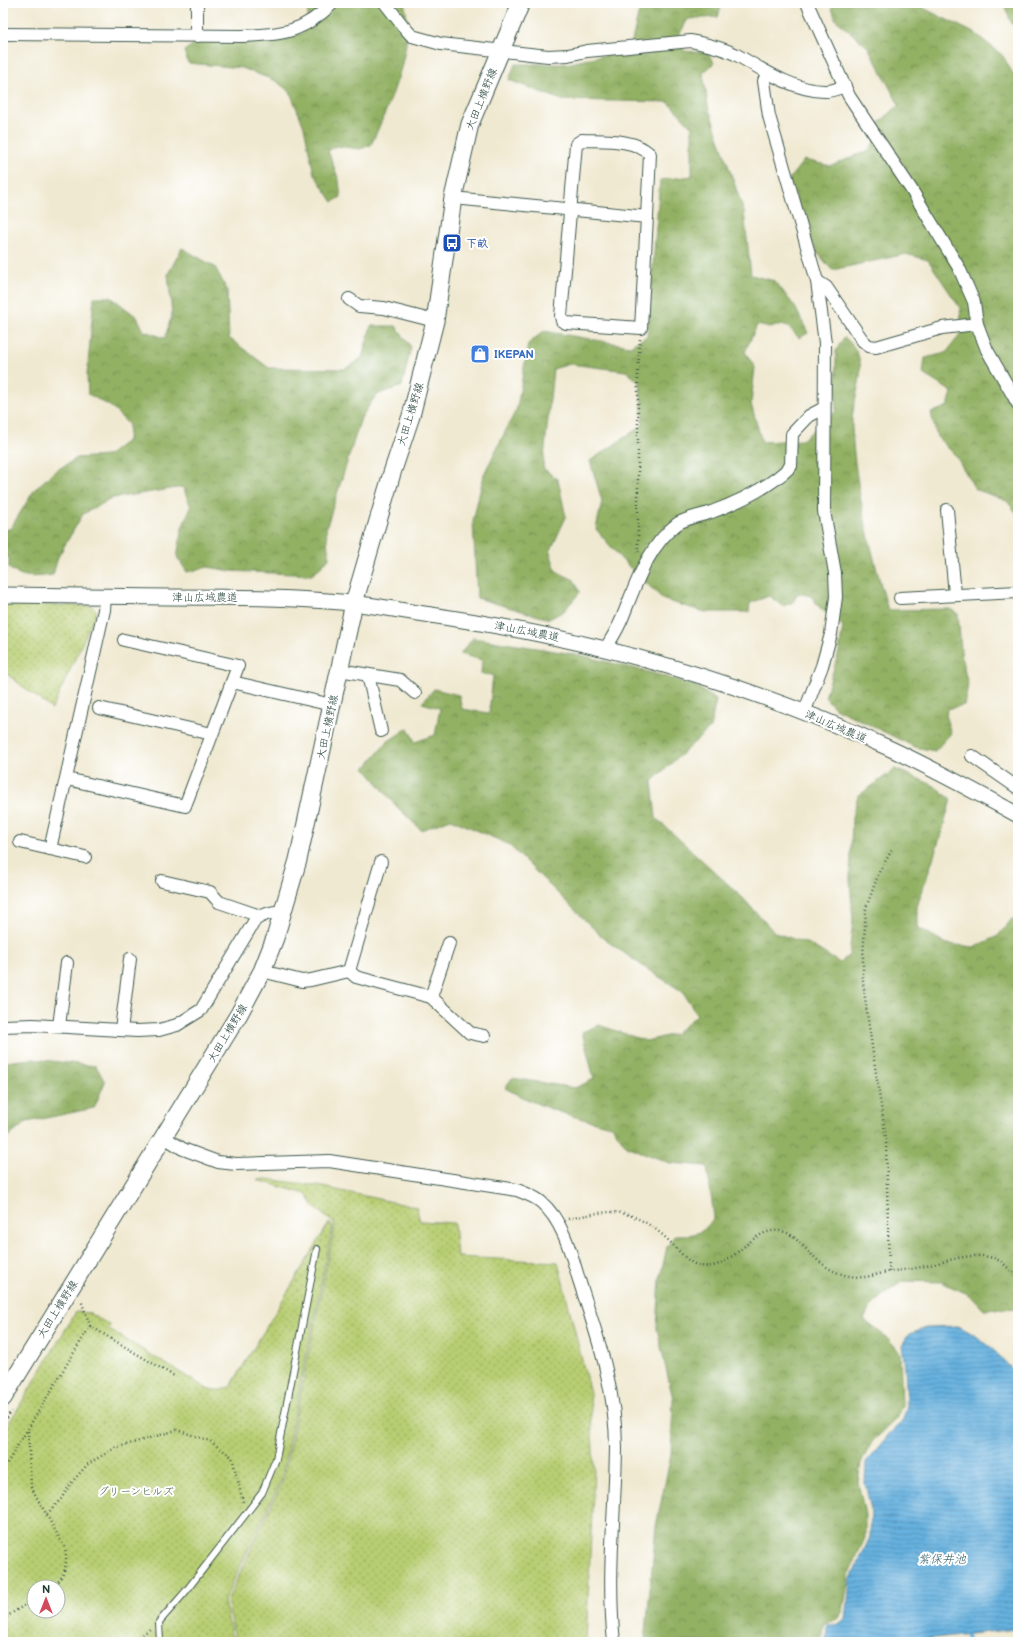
<svg xmlns="http://www.w3.org/2000/svg" width="1021" height="1645" font-family="'Balsamiq Sans','Klee One',sans-serif">
	<defs>
		<pattern id="grass-dots" width="8" height="8" patternUnits="userSpaceOnUse"><rect width="8" height="8" fill="#b8ce72"/><path d="M2 2h.1M6 6h.1" fill="none" stroke="#95a85e" stroke-width="1.8" stroke-linecap="round"/></pattern>
		<pattern id="forest-crowns" width="20" height="18" patternUnits="userSpaceOnUse"><rect width="20" height="18" fill="#92b164"/><path d="M2 6a3 3 0 1 1 6 0M12 15a3 3 0 1 1 6 0" fill="none" stroke="#779153"/></pattern>
		<pattern id="water-rules" width="6" height="5" patternUnits="userSpaceOnUse"><rect width="6" height="5" fill="#66b1df"/><path d="M0 2.5h6" fill="none" stroke="#5391b6"/></pattern>
	</defs>
	<rect width="100%" height="100%" fill="#fff"/>
	<filter id="ink" filterUnits="userSpaceOnUse"><feTurbulence type="fractalNoise" baseFrequency=".025" numOctaves="2"/><feDisplacementMap in="SourceGraphic" scale="8" xChannelSelector="R" yChannelSelector="G"/><feConvolveMatrix kernelMatrix="1 2 1 2 8 2 1 2 1" color-interpolation-filters="sRGB"/></filter>
	<filter id="wash" filterUnits="userSpaceOnUse"><feTurbulence type="fractalNoise" baseFrequency=".012" numOctaves="4" result="noise"/><feDisplacementMap in="SourceGraphic" scale="16" xChannelSelector="R" yChannelSelector="G"/><feGaussianBlur stdDeviation="0.9" result="paint"/><feColorMatrix in="noise" values="0 0 0 0 0 0 0 0 0 0 0 0 0 0 0 0 0 1.4 0 .05"/><feComposite in="paint" operator="in"/></filter>
	<g filter="url(#wash)">
		<rect width="100%" height="100%" fill="#f0e9d1"/>
		<g fill="url(#grass-dots)" stroke="#6c8653" fill-rule="evenodd">
			<polygon points="3,604 92,606 97,611 52,709 3,671"/>
			<polygon points="267,1179 318,1186 416,1207 420,1221 454,1223 457,1257 558,1262 590,1393 594,1469 586,1642 236,1642 227,1601 283,1480 335,1224 315,1208 306,1194 257,1180"/>
			<path d="M 329,1223 L 333,1225 L 281,1480 L 224,1601 L 233,1642 L 3,1642 L 3,1433 L 76,1312 L 91,1313 L 90,1314 L 110,1325 L 108,1329 L 209,1390 L 222,1390 L 231,1386 ZM 34,1587 L 58,1587 L 58,1611 L 34,1611 Z"/>
		</g>
		<g fill="url(#forest-crowns)" stroke="#58774c">
			<path d="M 307,3 L 404,3 C 417,45 388,107 371,145 L 360,149 L 336,146 L 328,151 L 339,180 L 341,197 L 333,202 L 314,174 L 304,127 L 290,92 L 276,81 L 242,68 L 188,63 L 184,51 L 198,41 L 280,40 L 303,33 L 308,15 Z"/>
			<path d="M 641,3 L 722,3 L 718,17 L 688,19 L 678,37 L 684,51 L 708,53 L 714,63 L 703,73 L 708,106 L 744,212 L 751,275 L 775,281 L 795,307 L 808,333 L 799,338 L 787,325 L 766,327 L 757,325 L 745,352 L 755,367 L 751,404 L 762,442 L 802,440 L 836,411 L 836,351 L 844,337 C 877,363 850,395 852,428 C 855,489 871,551 888,610 L 950,609 L 958,614 L 962,660 L 968,685 L 964,705 L 947,709 L 946,718 L 951,733 L 935,751 L 915,747 L 835,708 L 825,697 L 839,652 L 843,626 L 821,609 L 811,596 L 798,593 L 793,602 L 783,606 L 769,596 L 750,603 L 749,612 L 705,612 L 664,600 L 623,561 L 596,529 L 602,501 L 590,461 L 643,425 L 640,383 L 626,371 L 570,364 L 553,369 L 543,468 L 558,480 L 566,517 L 550,552 L 556,571 L 574,580 L 580,592 L 564,611 L 549,619 L 477,598 L 473,521 L 484,474 L 517,408 L 528,344 L 544,331 L 630,346 L 647,336 L 660,180 L 692,176 L 692,127 L 668,102 L 562,100 L 509,80 L 515,64 L 567,64 L 630,49 Z"/>
			<polygon points="830,3 913,3 976,34 1003,56 1018,83 1018,515 1007,501 975,489 956,456 937,437 931,413 948,406 952,392 923,374 925,358 946,353 962,332 960,308 928,260 906,254 832,270 815,250 789,179 804,160 831,166 869,150 879,135 878,124 899,105 868,47 836,20"/>
			<polygon points="1012,3 1018,3 1018,30 1012,24 1004,5"/>
			<path d="M 182,248 L 215,267 L 227,290 L 229,338 L 269,368 L 345,369 L 362,358 L 371,326 L 396,326 L 411,347 L 402,386 L 376,395 L 361,418 L 326,529 L 329,559 L 312,575 L 231,571 L 208,567 L 187,572 L 177,557 L 182,528 L 191,507 L 183,487 L 113,498 L 83,514 L 58,557 L 53,575 C 38,577 21,579 9,568 L 9,557 L 3,557 L 3,530 L 10,529 L 35,489 L 54,472 L 77,458 L 107,456 L 128,440 L 129,425 L 110,406 L 88,394 L 87,375 L 94,297 L 111,297 L 137,317 L 144,331 L 165,338 L 172,314 L 168,274 Z"/>
			<path d="M 473,638 L 580,655 L 656,674 L 694,685 L 716,700 L 710,728 L 652,781 L 656,818 L 740,895 L 775,933 L 809,944 L 840,963 L 849,955 L 853,921 L 850,879 L 852,818 L 858,796 L 895,769 L 933,785 L 951,799 L 942,832 L 917,907 L 917,927 L 947,944 L 975,947 L 998,936 L 1012,919 L 1018,920 L 1018,1308 L 984,1310 L 970,1295 L 941,1282 L 903,1281 L 883,1295 L 869,1309 L 864,1320 L 886,1337 L 900,1354 L 902,1405 L 896,1419 L 872,1442 L 861,1463 L 858,1482 L 865,1515 L 865,1538 L 850,1571 L 843,1611 L 837,1619 L 823,1625 L 821,1642 L 645,1642 L 656,1526 L 671,1455 L 673,1399 L 657,1329 L 660,1278 L 667,1247 L 675,1235 C 695,1235 703,1235 714,1217 L 707,1166 L 670,1163 L 626,1146 L 612,1126 C 575,1118 538,1107 505,1088 L 512,1078 L 575,1088 L 594,1079 L 582,1032 L 599,1025 L 646,1041 L 675,1034 L 697,1015 L 683,992 L 650,971 L 604,939 L 508,844 L 451,819 L 421,830 L 397,807 L 365,768 L 387,742 L 408,728 L 415,742 L 435,735 L 440,708 L 422,703 L 434,689 L 459,695 L 462,709 L 489,713 L 493,675 L 481,674 L 482,660 L 460,654 Z"/>
			<polygon points="33,1059 96,1066 105,1082 94,1108 27,1122 3,1141 3,1062"/>
		</g>
		<path fill="url(#water-rules)" stroke="#42778a" d="M 957,1326 C 983,1336 999,1355 1018,1376 L 1018,1594 L 1014,1604 L 1016,1629 L 916,1640 L 834,1639 L 834,1642 L 826,1642 L 827,1625 L 840,1624 L 846,1619 L 850,1581 L 870,1537 L 871,1510 L 865,1483 L 866,1462 L 890,1433 L 902,1422 L 907,1405 L 905,1368 L 902,1345 L 909,1334 L 929,1327 Z"/>
		<g fill="none" stroke-linecap="round" stroke-linejoin="round">
			<polyline stroke="#66b1df" stroke-width="4" points="967,1636 968,1642"/>
		</g>
	</g>
	<g filter="url(#ink)">
		<g fill="none" stroke-linecap="round" stroke-linejoin="round">
			<defs>
				<polyline id="service" points="160,1642 159,1622 186,1591 262,1493 276,1459 317,1249"/>
				<g id="minor">
					<path d="M 385,3 L 403,26 L 412,36 L 441,44 L 548,56 L 568,55 L 587,51 L 691,41 C 705,44 721,47 735,54 C 760,68 794,91 824,91 C 831,92 838,88 845,86"/>
					<polyline points="807,3 849,96 911,189 959,268 974,302 977,324 987,350 1018,404"/>
					<path d="M 3,34 L 242,36 C 284,34 302,33 333,3"/>
					<polyline points="197,36 197,3"/>
					<polyline points="767,73 764,81 769,116 817,281 825,343 824,511 835,573 836,597 831,634 822,666 804,713"/>
					<path d="M 453,198 L 647,217 L 650,154 C 633,138 605,141 582,140 L 576,144 L 561,316 L 562,321 L 566,323 L 641,328 L 647,217"/>
					<polyline points="817,281 826,287 863,341 869,346 876,347 942,328 977,324"/>
					<polyline points="349,299 359,306 384,308 435,321"/>
					<polyline points="947,510 955,594"/>
					<polyline points="900,598 1018,592"/>
					<path d="M 606,648 C 612,638 619,627 623,616 C 636,584 648,546 677,524 C 686,518 699,516 709,513 C 736,503 770,487 791,466 L 792,434 L 809,416 L 824,408"/>
					<polyline points="339,670 400,680 415,693"/>
					<polyline points="368,675 381,731"/>
					<polyline points="232,682 332,705"/>
					<polyline points="99,708 212,734"/>
					<polyline points="972,756 1018,788"/>
					<polyline points="67,779 185,806 238,666 124,640"/>
					<polyline points="20,842 85,857"/>
					<polyline points="50,849 104,610 105,596"/>
					<polyline points="162,881 210,892 219,902 260,916"/>
					<polyline points="262,971 302,981 311,980 349,971"/>
					<polyline points="349,971 356,977 431,997 470,1033 484,1036"/>
					<polyline points="349,971 381,862"/>
					<polyline points="431,997 449,943"/>
					<path d="M 3,1026 L 33,1025 L 137,1031 L 159,1030 L 177,1025 L 201,1010 L 255,920 C 264,914 273,911 284,912"/>
					<polyline points="59,1026 67,963"/>
					<polyline points="121,1030 130,959"/>
					<path d="M 164,1137 L 183,1149 L 218,1162 L 236,1164 L 329,1161 L 517,1190 C 525,1193 534,1196 541,1202 C 563,1221 571,1253 579,1280 C 597,1335 616,1389 616,1448 C 615,1513 607,1577 614,1642"/>
				</g>
				<path id="tertiary" d="M 3,595 C 58,596 112,596 167,597 C 229,597 291,597 352,603 C 378,606 404,611 431,615 C 590,638 745,682 891,749 C 934,769 976,792 1018,815"/>
				<polyline id="secondary" points="3,1398 239,1014 262,971 275,938 298,860 354,603 392,473 411,416 435,321 453,198 470,124 521,3"/>
			</defs>
			<use href="#service" stroke="#3e574c" stroke-width="8"/>
			<use href="#minor" stroke="#3e574c" stroke-width="14"/>
			<use href="#tertiary" stroke="#3e574c" stroke-width="17"/>
			<use href="#secondary" stroke="#3e574c" stroke-width="19"/>
			<g stroke="#3e574c" stroke-width="2.5" stroke-dasharray="1 3" stroke-linecap="butt">
				<polyline points="638,552 638,373 640,339"/>
				<path d="M 568,1219 C 583,1216 598,1212 613,1212 C 636,1213 658,1229 673,1245 C 681,1253 689,1264 701,1266 C 735,1272 751,1222 785,1232 C 791,1234 797,1240 802,1245 C 820,1263 831,1275 858,1277 C 868,1278 877,1274 887,1272 C 900,1270 913,1269 926,1266 C 949,1261 977,1249 1000,1261 C 1006,1265 1012,1273 1018,1277"/>
				<polyline points="889,1272 886,1139 868,1020 863,982 863,958 866,908 880,870 892,850"/>
				<polyline points="90,1326 174,1376"/>
				<polyline points="3,1425 11,1411"/>
				<path d="M 28,1431 L 31,1487 L 65,1548 C 68,1563 65,1577 53,1587"/>
				<polyline points="3,1470 90,1326 81,1300"/>
				<polyline points="47,1514 61,1499 71,1483 88,1464 115,1448 177,1430 210,1441 232,1457 243,1502"/>
				<polyline points="3,1619 34,1599"/>
				<polyline points="133,1642 150,1629"/>
			</g>
			<use href="#service" stroke="#fff" stroke-width="6"/>
			<use href="#minor" stroke="#fff" stroke-width="12"/>
			<use href="#tertiary" stroke="#fff" stroke-width="15"/>
			<use href="#secondary" stroke="#fff" stroke-width="17"/>
		</g>
	</g>
	<defs>
		<symbol id="bus-square" viewBox="-11 -11 22 22"><rect x="-9" y="-9" width="18" height="18" rx="4" fill="#1a4fb4" stroke="#fff"/><path d="M-5-6H5V4H4V6H2V4H-2V6H-4V4H-5ZM-3.5-4V0h7V-4ZM-3.5 1.2v1.5H-2V1.2ZM2 1.2v1.5H3.5V1.2Z" fill="#fff"/></symbol>
		<symbol id="shop-square" viewBox="-11 -11 22 22"><rect x="-9" y="-9" width="18" height="18" rx="4" fill="#3f7fe0" stroke="#fff"/><path d="M-5-2.5h2.3a2.7 3.5 0 0 1 5.4 0H5L5.5 6h-11ZM-1.5-2.5h3a1.5 2.3 0 0 0-3 0Z" fill="#fff"/></symbol>
	</defs>
	<g fill-rule="evenodd">
		<use href="#bus-square" x="441" y="232" width="22" height="22"/>
		<use href="#shop-square" x="469" y="343" width="22" height="22"/>
	</g>
	<g text-anchor="middle" stroke-width="4" stroke-linejoin="round" paint-order="stroke">
		<g font-size="11" fill="#1f3d34" stroke="#fff">
			<text transform="translate(481 99) rotate(-68)" y="4">大田上横野線</text>
			<text transform="translate(410 414) rotate(-73)" y="4">大田上横野線</text>
			<text x="205" y="601">津山広域農道</text>
			<text transform="translate(527 631) rotate(11)" y="4">津山広域農道</text>
			<text transform="translate(836 726) rotate(23)" y="4">津山広域農道</text>
			<text transform="translate(327 727) rotate(-78)" y="4">大田上横野線</text>
			<text transform="translate(227 1033) rotate(-59)" y="4">大田上横野線</text>
			<text transform="translate(57 1309) rotate(-58)" y="4">大田上横野線</text>
		</g>
		<g font-size="11" font-weight="bold" fill="#164399" stroke="#fff" text-anchor="start">
			<text x="466" y="247">下畝</text>
		</g>
		<g font-size="11" font-weight="bold" fill="#366cbe" stroke="#fff" text-anchor="start">
			<text x="494" y="358">IKEPAN</text>
		</g>
		<g font-size="11" fill="#456144" stroke="#fff">
			<text x="136" y="1495">グリーンヒルズ</text>
		</g>
		<g font-size="12" font-style="italic" fill="#346067" stroke="#fff">
			<text x="942" y="1563">紫保井池</text>
		</g>
	</g>
	<rect width="1021" height="1645" fill="none" stroke="#fff" stroke-width="16"/>
	<g transform="translate(46 1599)"><circle r="19" fill="#ffffff" stroke="#a5b1ae"/>
	<path d="M0-3L7 15L0 10L-7 15Z" fill="#d1495b"/>
	<text y="-6" font-size="11" font-weight="bold" text-anchor="middle" fill="#1f3d34">N</text>
	</g>
</svg>
